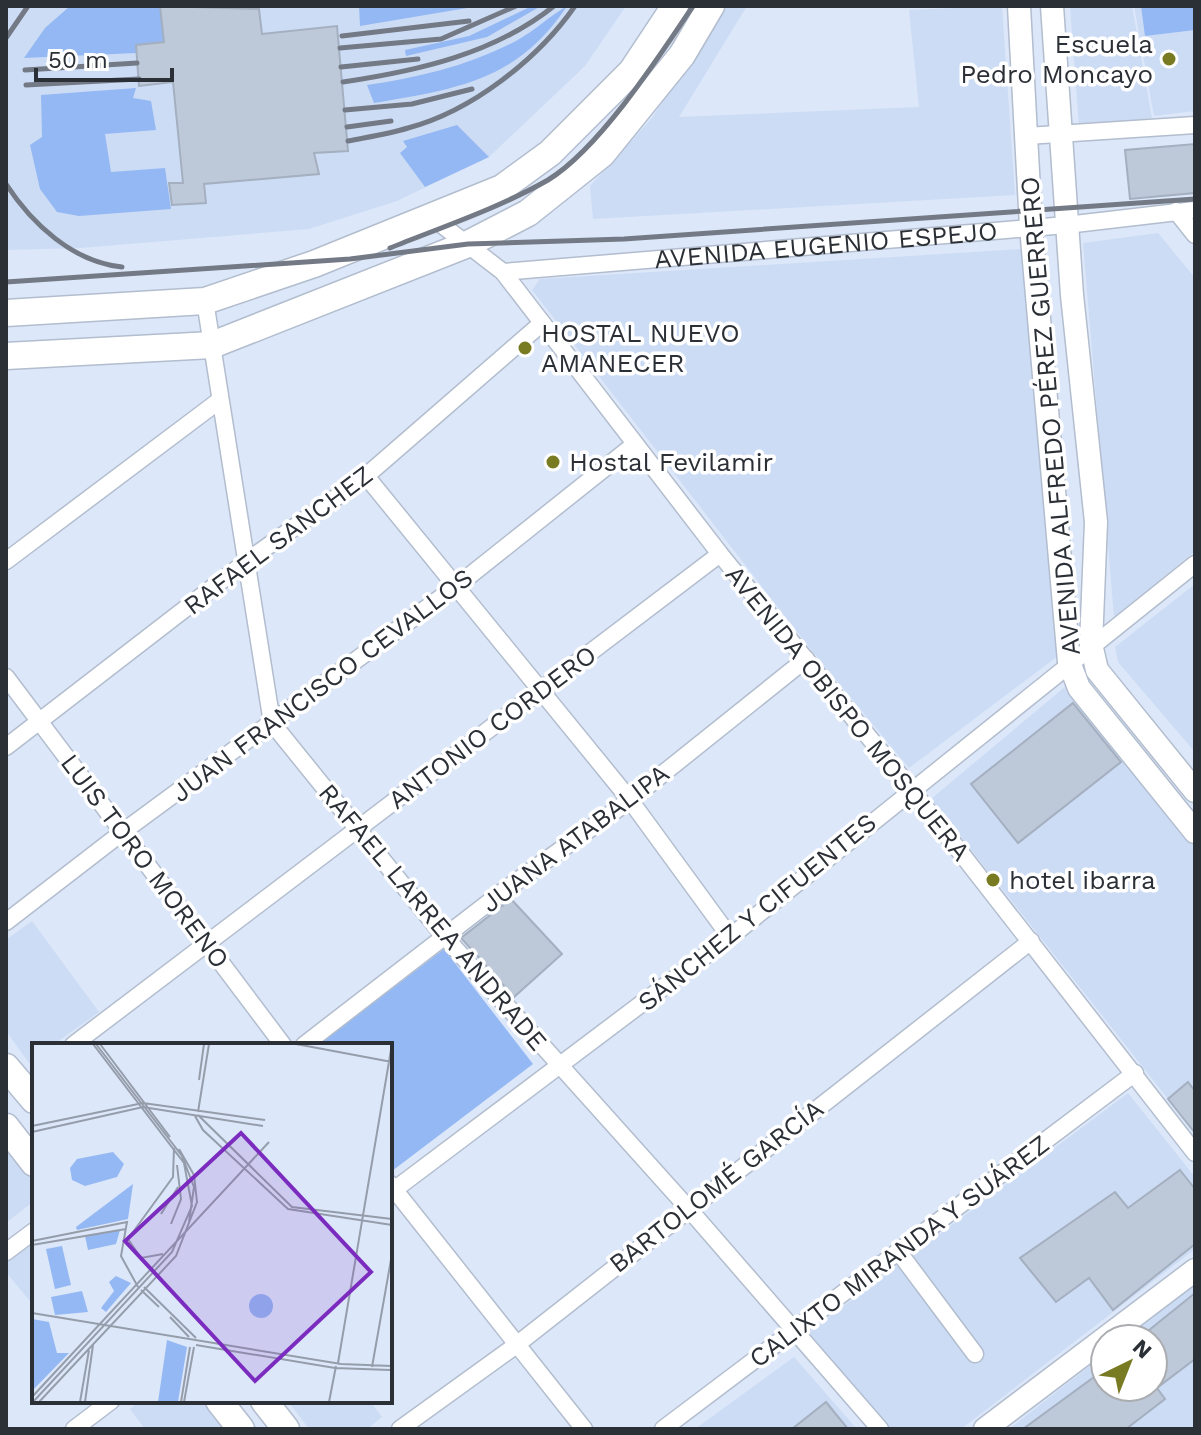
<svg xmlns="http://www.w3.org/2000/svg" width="1201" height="1435" font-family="'Work Sans',sans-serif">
	<rect width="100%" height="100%" fill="#dce7f9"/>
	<g fill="#cddcf5">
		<polygon points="6,6 626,6 585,66 489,157 397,201 309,229 81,248 6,250"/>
		<polygon points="722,6 747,6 679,117 919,107 909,10 1002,6 1015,195 593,219 590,186 652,118"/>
		<polygon points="1070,6 1132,6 1152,118 1079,126"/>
		<polygon points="1134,6 1195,6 1195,111 1154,116"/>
		<polygon points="1158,233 1195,278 1195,551 1114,617 1083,243"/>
		<polygon points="1022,249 1058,656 909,768 808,646 532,290 540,279"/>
		<polygon points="1195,584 1195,752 1118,662 1115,647"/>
		<polygon points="1066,686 1195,842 1195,1133 931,799"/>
		<polygon points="32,921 99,1012 53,1045 34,1045 34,1059 29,1063 6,1031 6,940"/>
		<polygon points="1128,1093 1195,1177 1195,1249 961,1429 888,1429 805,1335"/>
		<polygon points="6,1134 34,1170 34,1201 6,1223"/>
		<polygon points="34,1239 34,1306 6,1272 6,1262"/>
		<polygon points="1195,1285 1195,1429 1009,1429 1105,1354 1105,1387 1153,1387 1153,1339 1125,1339"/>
		<polygon points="794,1357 857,1429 695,1429"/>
		<polygon points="140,1401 215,1401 236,1429 145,1429 130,1409"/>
		<polygon points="288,1401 370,1401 382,1417 367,1429 309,1429"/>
	</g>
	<g fill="#94b8f3">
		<polygon points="70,6 160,6 164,42 137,53 24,58 45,28"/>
		<polygon points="359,6 479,6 360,26"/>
		<polygon points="532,6 541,6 487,37 406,56 405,50 469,36"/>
		<path d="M 567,6 C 518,81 455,89 374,103 L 367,85 C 418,78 470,65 516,41 C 534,31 550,16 567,6 Z"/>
		<polygon points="1141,6 1195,6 1195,30 1145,36"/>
		<polygon points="136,88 133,98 151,101 156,130 105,134 111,172 165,168 171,209 79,216 57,212 40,189 30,145 42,137 41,95"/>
		<polygon points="457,125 489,157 425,187 400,153 407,147 403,141"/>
		<polygon points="444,949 533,1064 392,1171 390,1045 318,1045"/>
	</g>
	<g fill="#bdc8d9" stroke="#a4afc0" stroke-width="2">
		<polygon points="160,6 259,9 262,34 337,26 348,151 314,153 319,174 204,184 206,203 172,205 169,183 183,183 173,82 139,86 136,45 164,42"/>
		<polygon points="1195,144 1195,193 1130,199 1125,150"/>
		<polygon points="1073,703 1121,762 1018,843 971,784"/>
		<polygon points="511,899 562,954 514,997 461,938"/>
		<polygon points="1188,1082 1195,1091 1195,1133 1168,1099"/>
		<polygon points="1180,1170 1195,1189 1195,1244 1113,1310 1089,1278 1056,1302 1020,1258 1115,1192 1128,1208"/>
		<polygon points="1195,1293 1195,1359 1157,1388 1165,1399 1126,1429 1023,1429 1105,1369 1105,1387 1153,1387 1153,1339 1138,1339"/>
		<polygon points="826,1402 848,1429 792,1429"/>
	</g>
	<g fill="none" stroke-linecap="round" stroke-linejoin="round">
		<defs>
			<g id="street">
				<polyline points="1027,136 1195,125"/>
				<polyline points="1176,211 1195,235"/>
				<polyline points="433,218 503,272 720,554 911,789 1195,1153"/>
				<path id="s1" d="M 503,272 L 1066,225 L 1195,210"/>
				<polyline points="205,301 272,723 444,936 688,1208 880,1429"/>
				<polyline points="366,476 630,800 730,937"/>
				<polyline points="6,561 220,400"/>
				<polyline points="6,677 283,1045"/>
				<polyline points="6,747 247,561 366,476 542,323"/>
				<polyline points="6,922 124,831 458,585 635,444"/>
				<polyline points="73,1045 720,554"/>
				<polyline points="304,1045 506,889 630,800 806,659"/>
				<polyline points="390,1184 584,1429"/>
				<polyline points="390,1193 730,937 1195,564"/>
				<polyline points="898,1251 975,1354"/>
				<polyline points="6,1252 34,1231"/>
				<polyline points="74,1429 111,1401"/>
				<polyline points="400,1429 515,1346 1031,941"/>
				<polyline points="663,1429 1135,1073"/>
			</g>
			<g id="secondary">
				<polyline points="1019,6 1031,227 1069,662 1079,688 1195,832"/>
				<polyline points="1052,6 1072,295 1096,522 1091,644 1097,670 1195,791"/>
				<polyline points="985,1429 1195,1270"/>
			</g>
			<g id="primary">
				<polyline points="6,313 205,301 314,264 502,188 550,153 632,71 675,6"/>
				<polyline points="6,356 212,345 468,244 528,213 602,154 682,55 711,6"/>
				<polyline points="6,1067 34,1100"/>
				<polyline points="6,1127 34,1163"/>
				<polyline points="219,1401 241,1429"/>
				<polyline points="264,1401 286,1429"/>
			</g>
		</defs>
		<use href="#street" stroke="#b2bdce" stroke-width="19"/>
		<use href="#secondary" stroke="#b2bdce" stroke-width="25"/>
		<use href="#primary" stroke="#b2bdce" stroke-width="29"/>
		<use href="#street" stroke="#fff" stroke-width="16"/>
		<use href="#secondary" stroke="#fff" stroke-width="22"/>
		<use href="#primary" stroke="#fff" stroke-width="26"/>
		<g stroke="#737a85" stroke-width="5">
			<polyline points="342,36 469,21"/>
			<polyline points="6,38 28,6"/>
			<polyline points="340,48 441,39 516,6"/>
			<polyline points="341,67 418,59"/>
			<polyline points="25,70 137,63"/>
			<path d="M 343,82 C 417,71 494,54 554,6"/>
			<polyline points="26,85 139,79"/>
			<polyline points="345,110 412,104 472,89"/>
			<polyline points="347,127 391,121"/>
			<path d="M 348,141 C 368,137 389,134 408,128 C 472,111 538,59 575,6"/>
			<path d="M 6,184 C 32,224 73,262 122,267"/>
			<path d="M 390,248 C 442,227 499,208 548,180 C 599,149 659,57 693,6"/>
			<polyline points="6,282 350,259 468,244 624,239 1195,199"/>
		</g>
	</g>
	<g fill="#797b23" stroke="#fff" stroke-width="3">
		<circle cx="1169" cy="59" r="8"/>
		<circle cx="525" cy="348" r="8"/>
		<circle cx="553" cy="462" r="8"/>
		<circle cx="993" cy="880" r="8"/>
	</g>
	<g text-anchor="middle" stroke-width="7" stroke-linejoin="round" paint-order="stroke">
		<g font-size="26" fill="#2b2f36" stroke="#fff" text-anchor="start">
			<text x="1153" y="53" text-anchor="end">Escuela<tspan x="1153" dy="30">Pedro Moncayo</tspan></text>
			<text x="541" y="342">HOSTAL NUEVO<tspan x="541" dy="30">AMANECER</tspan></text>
			<text x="569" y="471">Hostal Fevilamir</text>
			<text x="1009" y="889">hotel ibarra</text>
		</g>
		<g font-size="26" fill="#2b2f36" stroke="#fff">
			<text dy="9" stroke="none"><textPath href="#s1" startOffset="324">AVENIDA EUGENIO ESPEJO</textPath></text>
			<text transform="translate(1050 416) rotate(-95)" y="9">AVENIDA ALFREDO PÉREZ GUERRERO</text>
			<text transform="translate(278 540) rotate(-37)" y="9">RAFAEL SANCHEZ</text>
			<text transform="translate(322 685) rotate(-37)" y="9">JUAN FRANCISCO CEVALLOS</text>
			<text transform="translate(848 713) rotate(51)" y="9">AVENIDA OBISPO MOSQUERA</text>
			<text transform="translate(492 727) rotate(-37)" y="9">ANTONIO CORDERO</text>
			<text transform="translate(575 838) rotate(-37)" y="9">JUANA ATABALIPA</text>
			<text transform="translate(145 861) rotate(53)" y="9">LUIS TORO MORENO</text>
			<text transform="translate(757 912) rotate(-39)" y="9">SÁNCHEZ Y CIFUENTES</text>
			<text transform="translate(433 917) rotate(50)" y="9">RAFAEL LARREA ANDRADE</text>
			<text transform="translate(716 1186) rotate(-38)" y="9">BARTOLOMÉ GARCÍA</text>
			<text transform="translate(899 1251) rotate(-37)" y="9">CALIXTO MIRANDA Y SUÁREZ</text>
		</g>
	</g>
	<g transform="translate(32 1043)">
		<rect width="360" height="360" fill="#dce7f9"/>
		<path d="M 81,109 L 92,121 L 85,134 L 53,143 L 40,137 L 38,125 L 45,116 ZM 101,141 L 96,176 L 45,187 L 44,184 ZM 88,187 L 84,201 L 56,207 L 53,193 ZM 30,203 L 39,242 L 23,246 L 14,206 ZM 84,233 L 99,240 L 74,269 L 69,265 L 82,248 L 77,239 ZM 50,248 L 56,269 L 23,272 L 19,254 ZM217 263a12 12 0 1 1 24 0a12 12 0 1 1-24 0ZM 0,276 L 17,279 L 25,310 L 37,310 L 0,348 ZM 135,297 L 155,304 L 146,359 L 126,359 Z" fill="#94b8f3"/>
		<path fill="none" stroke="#959dab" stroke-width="2" d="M 64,1 L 150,113 L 162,144 L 157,179M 68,1 L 138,94M 264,1 L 360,19M 167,37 L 172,1M 166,69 L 177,1M 166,72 L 260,164 L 360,176M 163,73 L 171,87 L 256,166 L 360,182M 0,83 L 111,60 L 233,77M 0,89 L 111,64 L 231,83M 129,171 L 146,144M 139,181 L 149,156 L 145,122M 0,198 L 95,179 L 89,213 L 106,244M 0,202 L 94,186M 131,211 L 109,215 L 96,196 L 141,134 L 142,105M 112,244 L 164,295M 109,247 L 127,264M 0,270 L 309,321 L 360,323M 138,274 L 157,294M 164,302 L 303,325 L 358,327M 306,320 L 360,1M 340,324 L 360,211M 0,354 L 237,99M 1,359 L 140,209 L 160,163 L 152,120 L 61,1M 7,359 L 144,213 L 165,159 L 162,132 L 147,106M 48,359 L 57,307M 53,359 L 61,302M 149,359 L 158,304M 152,359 L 162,304M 297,359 L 304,323"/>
		<path fill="#7b2cbf" fill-opacity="0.15" stroke="#7b2cbf" stroke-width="4" d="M 209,90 L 339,229 L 223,338 L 93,198 Z"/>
		<rect width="360" height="360" fill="none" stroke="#2b2f36" stroke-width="4"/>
	</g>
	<rect width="1201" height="1435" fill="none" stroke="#2b2f36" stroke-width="16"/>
	<g transform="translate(1129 1363) rotate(43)"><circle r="38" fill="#ffffff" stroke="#aaacaf" stroke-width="2"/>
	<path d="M0-6L14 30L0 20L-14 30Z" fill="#797b23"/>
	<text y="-12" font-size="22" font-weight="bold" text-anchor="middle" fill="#2b2f36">N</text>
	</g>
	<path d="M36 68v12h136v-12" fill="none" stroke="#2b2f36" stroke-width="4"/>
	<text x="48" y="68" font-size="24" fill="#2b2f36" stroke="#ffffff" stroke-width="6" paint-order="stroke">50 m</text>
</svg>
